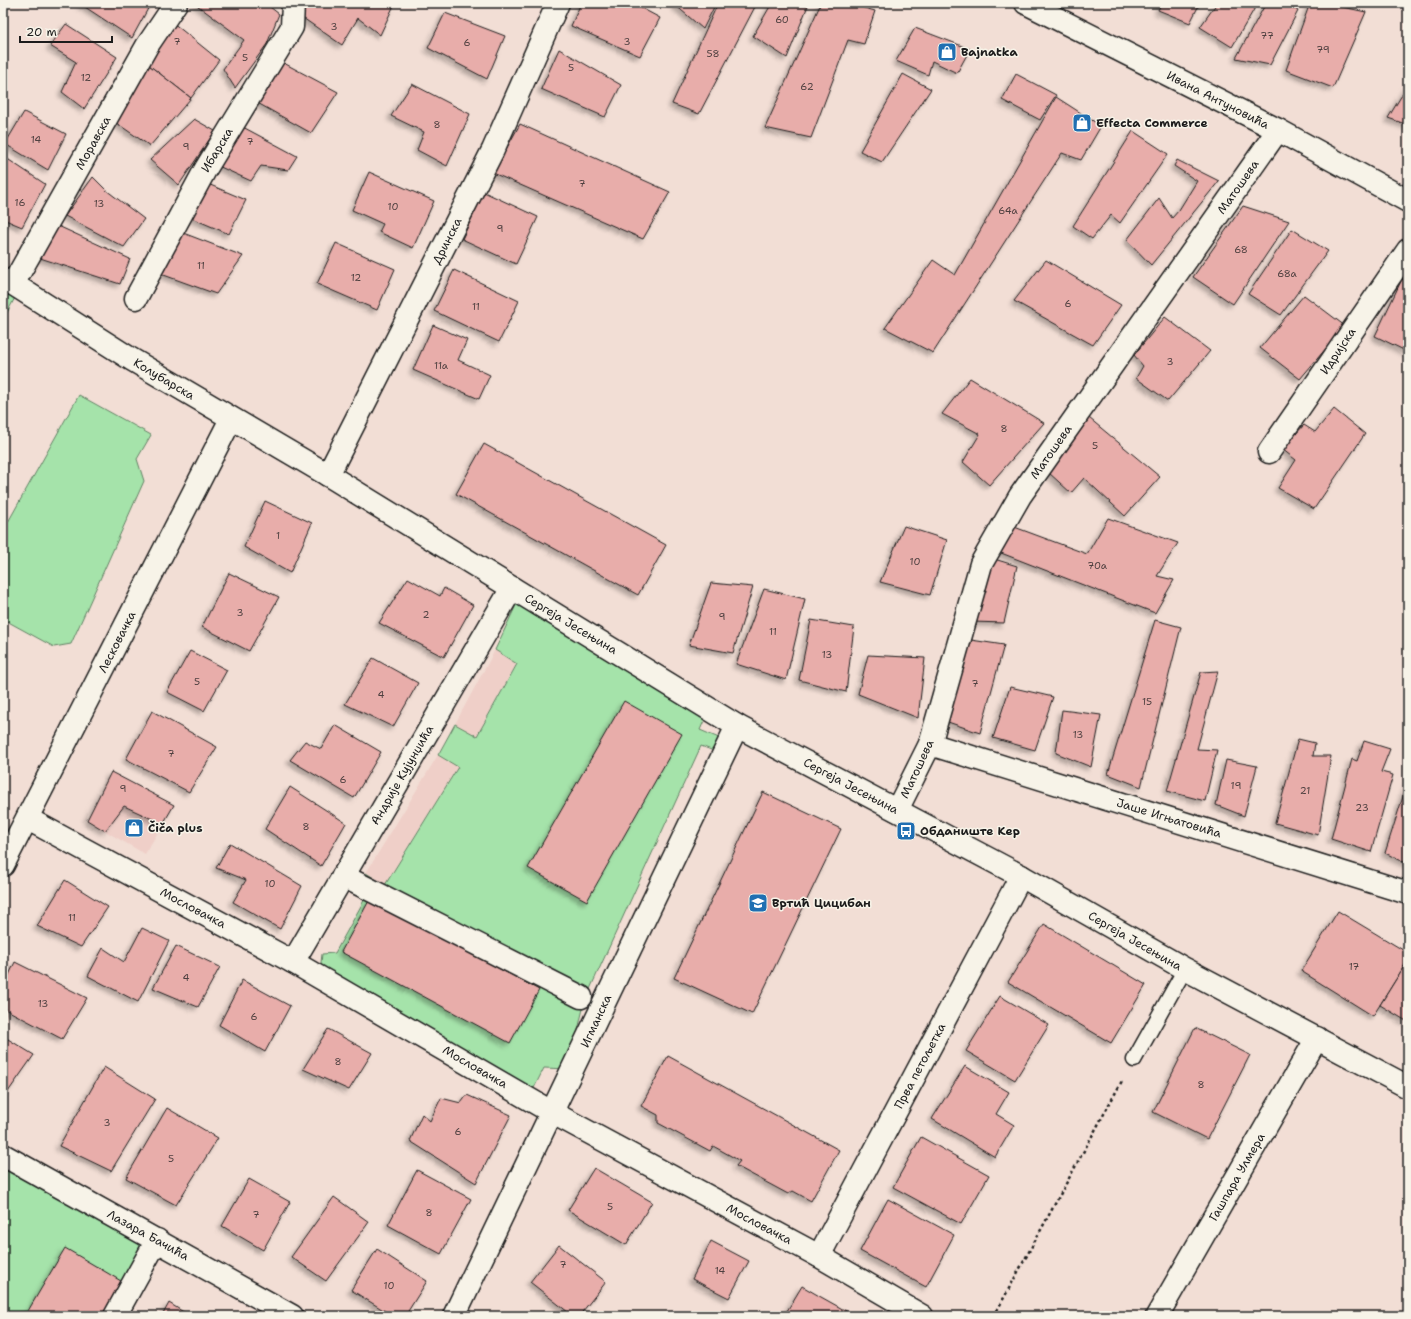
<svg xmlns="http://www.w3.org/2000/svg" width="1411" height="1319" font-family="'Shantell Sans',sans-serif">
	<defs>
		<filter id="shadow"><feDropShadow dx="-3.5" dy="3.5" stdDeviation="2" flood-color="#0004"/></filter>
	</defs>
	<rect width="100%" height="100%" fill="#f2ded5"/>
	<filter id="ink" filterUnits="userSpaceOnUse"><feTurbulence type="fractalNoise" baseFrequency=".025" numOctaves="2"/><feDisplacementMap in="SourceGraphic" scale="8" xChannelSelector="R" yChannelSelector="G"/><feConvolveMatrix kernelMatrix="1 2 1 2 8 2 1 2 1" color-interpolation-filters="sRGB"/></filter>
	<g filter="url(#ink)">
		<g fill="#efcfc8">
			<polygon points="495,650 517,663 477,736 455,724"/>
			<polygon points="438,755 458,767 385,885 366,873"/>
			<polygon points="124,806 163,824 145,854 105,831"/>
		</g>
		<g fill="#a5e3aa" stroke="#608063">
			<polygon points="3,273 24,281 3,320"/>
			<polygon points="79,395 151,435 137,459 144,481 71,644 54,647 3,619 3,531"/>
			<polygon points="518,601 707,714 700,730 726,741 719,753 701,746 585,1000 569,1069 544,1068 531,1094 320,971 322,954 335,953 367,895 356,891 366,873 385,885 458,767 438,755 455,724 477,736 517,664 495,650"/>
			<polygon points="3,1161 150,1243 109,1316 3,1316"/>
		</g>
		<g fill="#e8adaa" stroke="#1c1c1c" filter="url(#shadow)">
			<polygon points="79,3 151,3 132,38"/>
			<polygon points="194,3 265,3 279,14 267,44 235,88 223,69 244,40"/>
			<polygon points="300,3 395,3 380,35 358,18 342,45 300,16"/>
			<polygon points="581,3 632,3 660,18 640,56 571,26"/>
			<polygon points="673,3 716,3 703,29"/>
			<polygon points="718,3 757,3 699,114 672,104"/>
			<polygon points="772,3 809,3 787,58 753,36"/>
			<polygon points="821,3 847,3 875,11 864,44 848,40 811,138 765,128"/>
			<polygon points="1162,3 1200,3 1190,23 1158,10"/>
			<polygon points="1217,3 1246,3 1256,6 1232,47 1200,27"/>
			<polygon points="1266,3 1286,3 1298,11 1270,65 1236,58"/>
			<polygon points="1310,3 1324,3 1366,12 1333,88 1286,70"/>
			<polygon points="445,13 505,36 487,79 428,48"/>
			<polygon points="172,22 219,60 191,98 145,62"/>
			<polygon points="66,24 117,57 84,109 62,92 76,62 50,46"/>
			<polygon points="915,28 970,49 957,73 932,61 928,75 896,61"/>
			<polygon points="559,49 621,85 605,117 541,89"/>
			<polygon points="280,61 338,92 311,133 254,101"/>
			<polygon points="145,62 191,98 150,146 115,122"/>
			<polygon points="903,74 931,89 882,162 860,151"/>
			<polygon points="1016,74 1056,95 1040,120 1002,100"/>
			<polygon points="412,84 470,114 447,166 417,150 424,132 391,116"/>
			<polygon points="1408,85 1408,125 1388,118"/>
			<polygon points="1056,97 1101,126 1081,160 1062,153 933,353 885,328 933,260 955,275"/>
			<polygon points="24,112 66,134 48,170 5,144"/>
			<polygon points="194,119 215,131 179,185 150,160"/>
			<polygon points="520,124 670,192 643,239 493,173"/>
			<polygon points="241,126 297,156 288,170 261,166 251,181 216,165"/>
			<polygon points="1133,131 1168,154 1120,223 1111,215 1092,239 1073,226"/>
			<polygon points="3,156 45,184 22,227 3,219"/>
			<polygon points="1177,160 1219,181 1151,265 1127,240 1159,198 1172,218 1179,210 1197,181 1174,166"/>
			<polygon points="369,172 434,201 413,248 379,232 383,224 352,210"/>
			<polygon points="93,177 106,190 144,219 124,247 65,216"/>
			<polygon points="208,184 246,200 229,234 189,217"/>
			<polygon points="484,192 538,217 516,264 462,239"/>
			<polygon points="1243,206 1289,221 1233,304 1193,277"/>
			<polygon points="56,225 130,259 120,284 37,257"/>
			<polygon points="1292,229 1328,251 1281,315 1248,294"/>
			<polygon points="178,231 243,256 216,294 161,274"/>
			<polygon points="336,243 395,269 377,310 317,284"/>
			<polygon points="1046,260 1121,305 1093,345 1014,301"/>
			<polygon points="454,270 519,301 499,342 434,311"/>
			<polygon points="1402,279 1408,282 1408,352 1375,336"/>
			<polygon points="1304,295 1345,326 1300,379 1260,348"/>
			<polygon points="1165,317 1210,351 1168,401 1136,378 1143,366 1134,355"/>
			<polygon points="433,325 467,340 458,360 490,375 479,399 413,370"/>
			<polygon points="970,378 1044,423 989,485 963,462 980,434 942,414"/>
			<polygon points="1334,409 1365,434 1314,509 1278,488 1296,460 1282,449 1304,425 1315,432"/>
			<polygon points="1089,418 1160,477 1125,516 1084,478 1071,493 1048,472"/>
			<polygon points="484,444 666,545 638,595 456,494"/>
			<polygon points="265,501 312,523 290,573 244,547"/>
			<polygon points="1108,518 1178,543 1157,576 1174,580 1155,613 996,551 1009,525 1087,554"/>
			<polygon points="904,526 947,540 930,595 880,582"/>
			<polygon points="991,558 1017,566 1004,623 973,622"/>
			<polygon points="229,573 279,597 249,651 202,627"/>
			<polygon points="408,578 440,596 444,588 473,605 444,657 379,623"/>
			<polygon points="711,583 753,587 733,653 689,645"/>
			<polygon points="764,589 805,599 786,680 736,664"/>
			<polygon points="811,620 854,627 846,692 799,680"/>
			<polygon points="1155,620 1181,627 1141,787 1108,774"/>
			<polygon points="971,640 1004,645 980,733 945,721"/>
			<polygon points="190,651 227,670 204,711 167,692"/>
			<polygon points="868,655 925,658 918,718 858,694"/>
			<polygon points="373,658 418,683 393,727 345,704"/>
			<polygon points="1218,671 1197,749 1217,750 1205,801 1167,791 1201,672"/>
			<polygon points="1010,687 1053,697 1035,750 993,738"/>
			<polygon points="624,701 682,734 587,901 528,868"/>
			<polygon points="1062,710 1101,715 1091,767 1056,753"/>
			<polygon points="152,711 217,747 189,792 126,759"/>
			<polygon points="335,725 381,752 354,798 290,760 305,741 321,749"/>
			<polygon points="1298,739 1315,743 1313,756 1331,756 1318,835 1275,823"/>
			<polygon points="1364,741 1390,749 1381,772 1393,775 1371,852 1331,839 1352,759 1357,761"/>
			<polygon points="1226,760 1257,766 1244,816 1216,805"/>
			<polygon points="111,772 174,805 163,824 124,806 105,831 87,820"/>
			<polygon points="1407,784 1408,784 1408,864 1385,853"/>
			<polygon points="290,787 346,823 321,866 265,829"/>
			<polygon points="763,792 841,829 752,1014 674,978"/>
			<polygon points="230,843 302,886 280,929 233,902 246,880 216,868"/>
			<polygon points="65,880 108,907 81,947 37,926"/>
			<polygon points="370,899 539,990 510,1043 341,952"/>
			<polygon points="1338,911 1408,953 1408,960 1373,1016 1301,971"/>
			<polygon points="1044,924 1146,985 1111,1043 1008,982"/>
			<polygon points="142,928 169,941 138,1002 88,976 103,948 124,962"/>
			<polygon points="176,946 220,967 198,1007 153,988"/>
			<polygon points="1408,960 1408,1022 1380,1005"/>
			<polygon points="15,962 87,998 62,1039 3,1008 3,988"/>
			<polygon points="242,980 290,1006 265,1052 219,1025"/>
			<polygon points="1000,996 1049,1025 1015,1080 966,1051"/>
			<polygon points="1195,1028 1250,1055 1207,1139 1153,1112"/>
			<polygon points="328,1029 372,1053 349,1090 303,1069"/>
			<polygon points="3,1036 34,1055 3,1099"/>
			<polygon points="668,1056 839,1150 811,1201 793,1191 788,1194 736,1166 740,1161 713,1146 710,1151 658,1123 658,1115 641,1106"/>
			<polygon points="965,1066 1009,1092 996,1114 1014,1125 995,1157 932,1119"/>
			<polygon points="104,1067 155,1099 111,1171 59,1146"/>
			<polygon points="467,1095 511,1115 476,1183 410,1141 422,1114 430,1121 441,1098 461,1103"/>
			<polygon points="167,1108 218,1138 176,1205 126,1178"/>
			<polygon points="921,1137 989,1175 961,1224 893,1187"/>
			<polygon points="594,1168 652,1202 626,1245 568,1210"/>
			<polygon points="417,1170 471,1199 441,1254 388,1225"/>
			<polygon points="249,1179 290,1202 263,1250 222,1226"/>
			<polygon points="334,1197 369,1222 326,1281 291,1257"/>
			<polygon points="888,1199 954,1235 926,1287 860,1251"/>
			<polygon points="711,1241 749,1261 729,1298 692,1279"/>
			<polygon points="559,1245 606,1282 579,1316 573,1316 530,1282"/>
			<polygon points="65,1248 121,1281 102,1316 25,1316"/>
			<polygon points="377,1249 427,1281 405,1316 393,1316 351,1290"/>
			<polygon points="802,1286 821,1297 855,1316 784,1316"/>
			<polygon points="169,1303 190,1316 162,1316"/>
		</g>
		<g fill="none" stroke-linecap="round" stroke-linejoin="round">
			<defs>
				<polyline id="lane" points="1134,1060 1185,969"/>
				<g id="street">
					<polyline points="3,280 13,284 131,359 328,475 737,726 1021,876 1185,969 1408,1087"/>
					<polyline points="13,284 147,46 176,3"/>
					<polyline points="136,298 205,170 292,27 293,3"/>
					<polyline points="1269,452 1408,250"/>
					<polyline points="328,475 493,150 558,3"/>
					<polyline points="930,744 1408,893"/>
					<polyline points="897,810 930,744 981,564 1020,496 1278,130"/>
					<polyline points="28,819 293,962 553,1113 819,1256 922,1316"/>
					<polyline points="3,865 231,419"/>
					<polyline points="343,876 581,997"/>
					<polyline points="293,962 512,588"/>
					<polyline points="3,1155 292,1316"/>
					<polyline points="819,1256 1021,876"/>
					<polyline points="115,1316 157,1240"/>
					<polyline points="454,1316 737,726"/>
					<polyline points="1157,1316 1317,1038"/>
				</g>
				<polyline id="secondary" points="1026,3 1278,130 1408,201"/>
			</defs>
			<use href="#lane" stroke="#1c1c1c" stroke-width="17"/>
			<use href="#street" stroke="#1c1c1c" stroke-width="25"/>
			<use href="#secondary" stroke="#1c1c1c" stroke-width="25"/>
			<polyline stroke="#1c1c1c" stroke-width="2.5" stroke-dasharray="3 3" stroke-linecap="butt" points="994,1316 1123,1079"/>
			<use href="#lane" stroke="#f7f3e8" stroke-width="14"/>
			<use href="#street" stroke="#f7f3e8" stroke-width="22"/>
			<use href="#secondary" stroke="#f7f3e8" stroke-width="22"/>
		</g>
	</g>
	<defs>
		<symbol id="shop-square" viewBox="-11 -11 22 22"><rect x="-9" y="-9" width="18" height="18" rx="4" fill="#1f6fb2" stroke="#f7f3e8"/><path d="M-5-2.5h2.3a2.7 3.5 0 0 1 5.4 0H5L5.5 6h-11ZM-1.5-2.5h3a1.5 2.3 0 0 0-3 0Z" fill="#fff"/></symbol>
		<symbol id="bus-square" viewBox="-11 -11 22 22"><rect x="-9" y="-9" width="18" height="18" rx="4" fill="#1f6fb2" stroke="#f7f3e8"/><path d="M-5-6H5V4H4V6H2V4H-2V6H-4V4H-5ZM-3.5-4V0h7V-4ZM-3.5 1.2v1.5H-2V1.2ZM2 1.2v1.5H3.5V1.2Z" fill="#fff"/></symbol>
		<symbol id="school-square" viewBox="-11 -11 22 22"><rect x="-9" y="-9" width="18" height="18" rx="4" fill="#1f6fb2" stroke="#f7f3e8"/><path d="M0-5L7-2L0 1L-7-2ZM-4 1L0 2.5L4 1V4Q0 6-4 4Z" fill="#fff"/></symbol>
	</defs>
	<g fill-rule="evenodd">
		<use href="#shop-square" x="936" y="41" width="22" height="22"/>
		<use href="#shop-square" x="1071" y="112" width="22" height="22"/>
		<use href="#shop-square" x="123" y="817" width="22" height="22"/>
		<use href="#bus-square" x="895" y="820" width="22" height="22"/>
		<use href="#school-square" x="747" y="892" width="22" height="22"/>
	</g>
	<g text-anchor="middle" stroke-width="3" stroke-linejoin="round" paint-order="stroke">
		<g font-size="10" fill="#4f4040">
			<text x="782" y="23">60</text>
			<text x="334" y="30">3</text>
			<text x="1267" y="39">77</text>
			<text x="177" y="45">7</text>
			<text x="627" y="45">3</text>
			<text x="467" y="46">6</text>
			<text x="1323" y="53">79</text>
			<text x="713" y="57">58</text>
			<text x="245" y="61">5</text>
			<text x="571" y="71">5</text>
			<text x="86" y="81">12</text>
			<text x="807" y="90">62</text>
			<text x="437" y="128">8</text>
			<text x="36" y="143">14</text>
			<text x="250" y="145">7</text>
			<text x="186" y="150">9</text>
			<text x="582" y="187">7</text>
			<text x="20" y="206">16</text>
			<text x="99" y="207">13</text>
			<text x="393" y="210">10</text>
			<text x="1008" y="214">64a</text>
			<text x="500" y="232">9</text>
			<text x="1241" y="253">68</text>
			<text x="201" y="269">11</text>
			<text x="1287" y="277">68a</text>
			<text x="356" y="281">12</text>
			<text x="1068" y="307">6</text>
			<text x="476" y="310">11</text>
			<text x="1170" y="365">3</text>
			<text x="441" y="369">11a</text>
			<text x="1004" y="432">8</text>
			<text x="1095" y="449">5</text>
			<text x="278" y="539">1</text>
			<text x="915" y="565">10</text>
			<text x="1097" y="569">70a</text>
			<text x="240" y="616">3</text>
			<text x="426" y="618">2</text>
			<text x="722" y="620">9</text>
			<text x="773" y="635">11</text>
			<text x="827" y="658">13</text>
			<text x="197" y="685">5</text>
			<text x="975" y="687">7</text>
			<text x="381" y="698">4</text>
			<text x="1147" y="705">15</text>
			<text x="1078" y="738">13</text>
			<text x="171" y="757">7</text>
			<text x="343" y="783">6</text>
			<text x="1236" y="789">19</text>
			<text x="123" y="792">9</text>
			<text x="1305" y="794">21</text>
			<text x="1362" y="811">23</text>
			<text x="306" y="830">8</text>
			<text x="270" y="887">10</text>
			<text x="72" y="921">11</text>
			<text x="1354" y="970">17</text>
			<text x="186" y="981">4</text>
			<text x="43" y="1007">13</text>
			<text x="254" y="1020">6</text>
			<text x="338" y="1065">8</text>
			<text x="1201" y="1088">8</text>
			<text x="107" y="1126">3</text>
			<text x="458" y="1135">6</text>
			<text x="171" y="1162">5</text>
			<text x="610" y="1210">5</text>
			<text x="429" y="1216">8</text>
			<text x="256" y="1218">7</text>
			<text x="563" y="1268">7</text>
			<text x="720" y="1274">14</text>
			<text x="389" y="1289">10</text>
		</g>
		<g font-size="12" font-weight="bold" fill="#1c1c1c" stroke="#f7f3e8" text-anchor="start">
			<text x="961" y="56">Bajnatka</text>
			<text x="1096" y="127">Effecta Commerce</text>
			<text x="148" y="832">Čiča plus</text>
			<text x="920" y="835">Обданиште Кер</text>
			<text x="772" y="907">Вртић Цицибан</text>
		</g>
		<g font-size="12" fill="#1c1c1c" stroke="#f7f3e8">
			<text transform="translate(1218 100) rotate(27)" y="4">Ивана Антуновића</text>
			<text transform="translate(93 143) rotate(-61)" y="4">Моравска</text>
			<text transform="translate(217 150) rotate(-59)" y="4">Ибарска</text>
			<text transform="translate(1238 187) rotate(-55)" y="4">Матошева</text>
			<text transform="translate(447 241) rotate(-63)" y="4">Дринска</text>
			<text transform="translate(1338 351) rotate(-56)" y="4">Идријска</text>
			<text transform="translate(164 379) rotate(31)" y="4">Колубарска</text>
			<text transform="translate(1051 452) rotate(-55)" y="4">Матошева</text>
			<text transform="translate(571 624) rotate(31)" y="4">Сергеја Јесењина</text>
			<text transform="translate(117 642) rotate(-63)" y="4">Лесковачка</text>
			<text transform="translate(917 769) rotate(-65)" y="4">Матошева</text>
			<text transform="translate(402 775) rotate(-60)" y="4">Андрије Кујунџића</text>
			<text transform="translate(851 786) rotate(28)" y="4">Сергеја Јесењина</text>
			<text transform="translate(1169 818) rotate(17)" y="4">Јаше Игњатовића</text>
			<text transform="translate(193 908) rotate(28)" y="4">Мословачка</text>
			<text transform="translate(1135 941) rotate(30)" y="4">Сергеја Јесењина</text>
			<text transform="translate(596 1021) rotate(-65)" y="4">Игманска</text>
			<text transform="translate(920 1066) rotate(-62)" y="4">Прва петољетка</text>
			<text transform="translate(475 1067) rotate(30)" y="4">Мословачка</text>
			<text transform="translate(1237 1177) rotate(-60)" y="4">Гашпара Улмера</text>
			<text transform="translate(759 1224) rotate(28)" y="4">Мословачка</text>
			<text transform="translate(148 1235) rotate(29)" y="4">Лазара Бачића</text>
		</g>
	</g>
	<rect width="1411" height="1319" fill="none" stroke="#f7f3e8" stroke-width="16"/>
	<rect x="8" y="8" width="1395" height="1303" fill="none" stroke="#1c1c1c" stroke-width="1.5" filter="url(#ink)"/>
	<path d="M20 36v6h92v-6" fill="none" stroke="#1c1c1c" stroke-width="2"/>
	<text x="26" y="36" font-size="12" fill="#1c1c1c" stroke="#f7f3e8" stroke-width="3" paint-order="stroke">20 m</text>
</svg>
